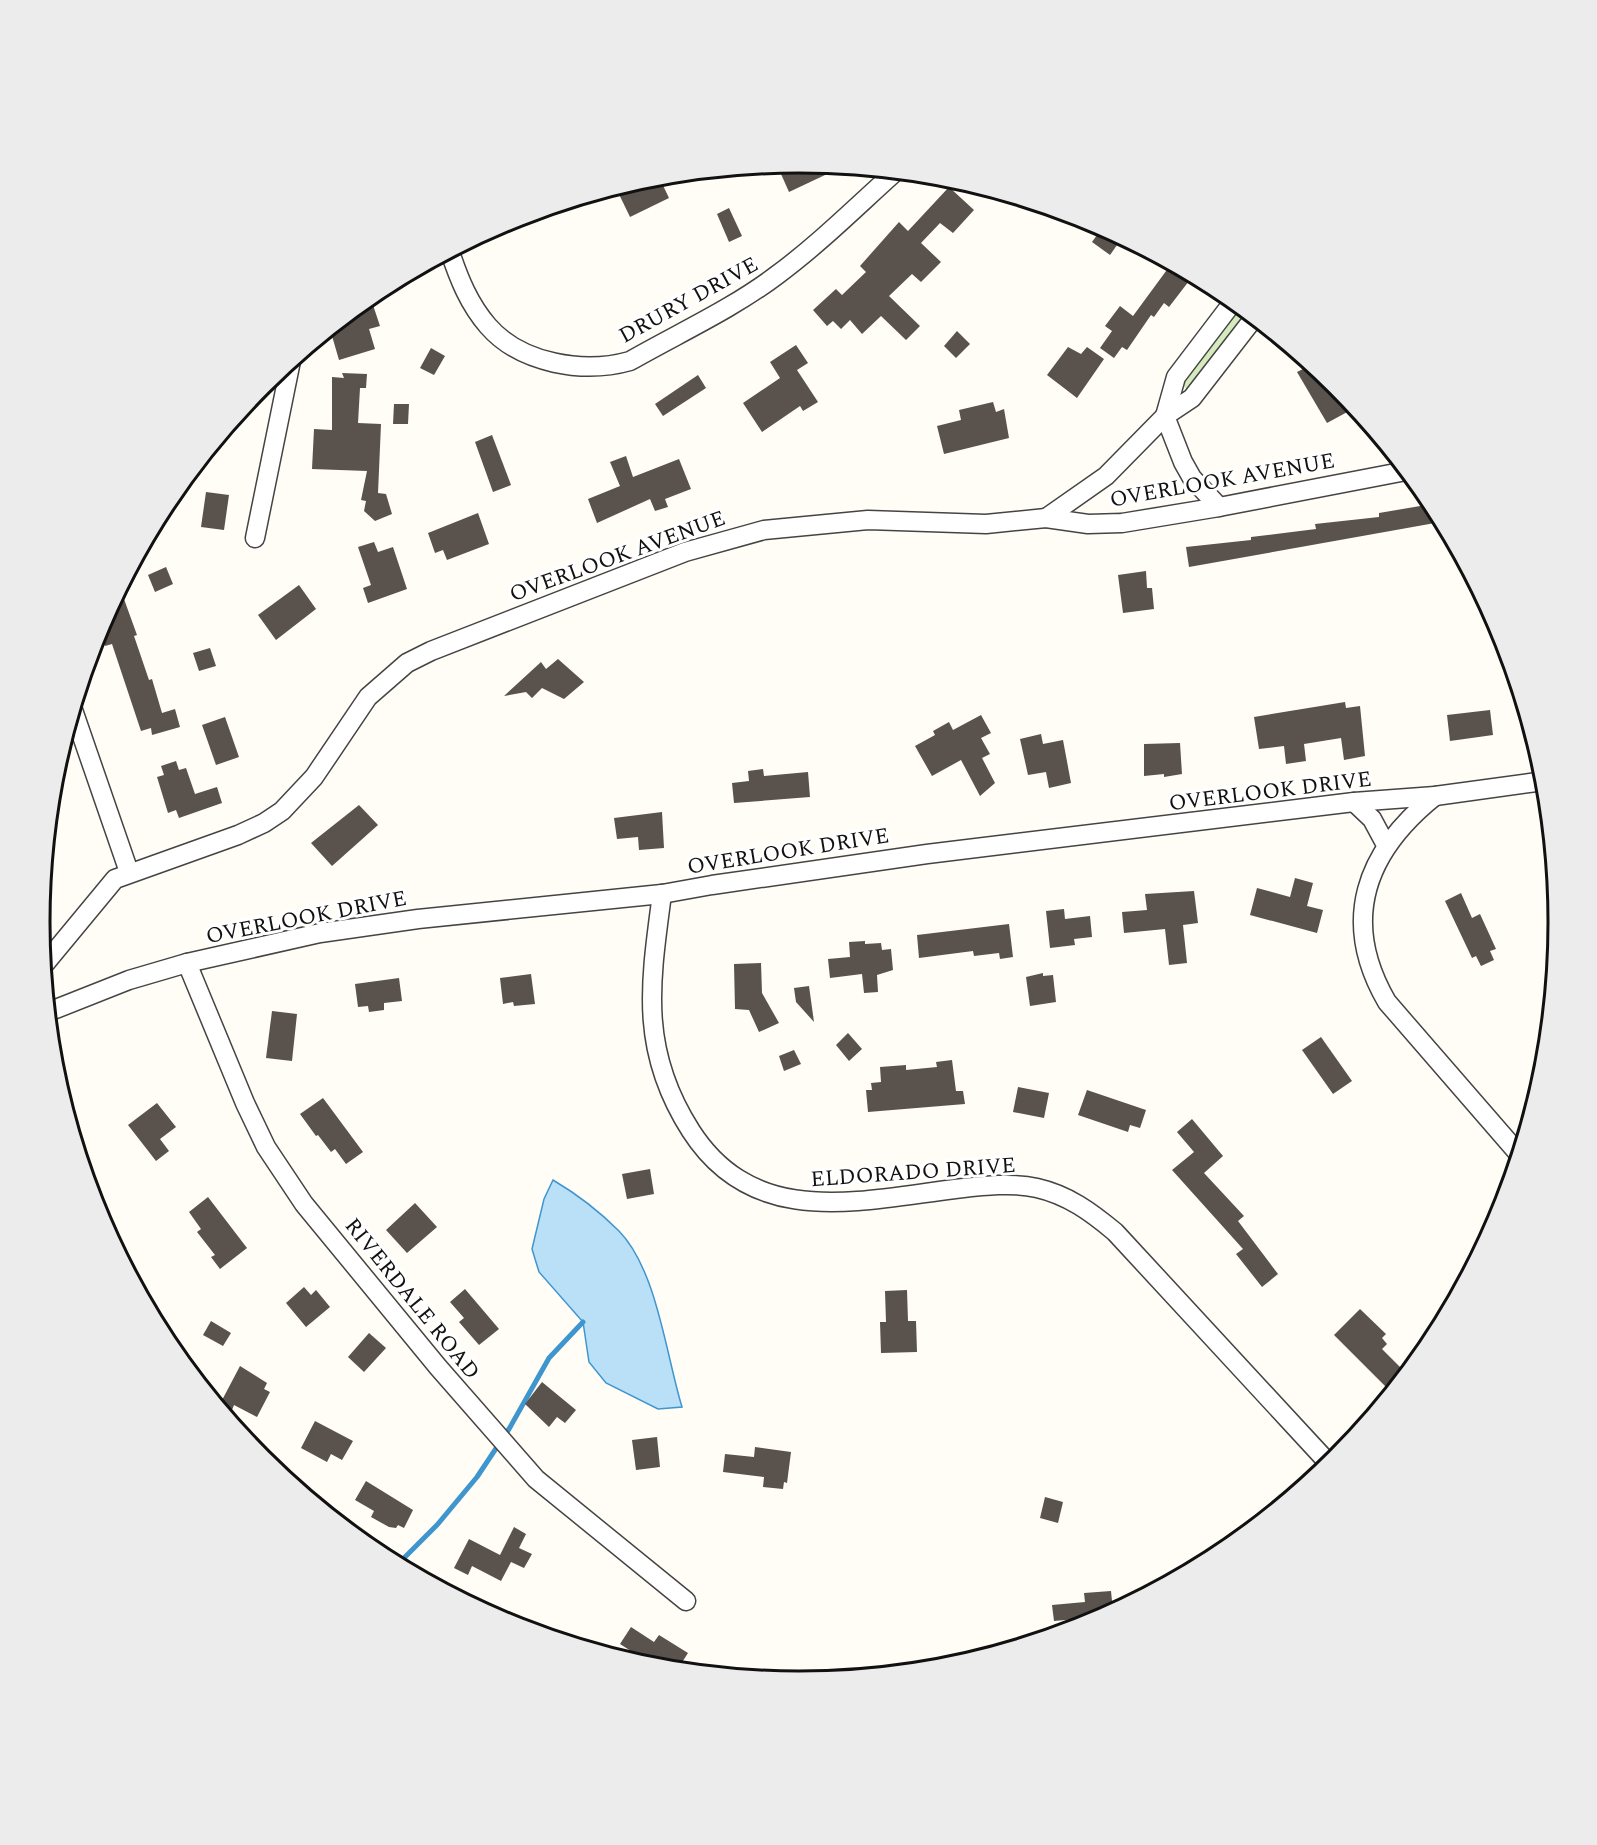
<svg xmlns="http://www.w3.org/2000/svg" width="1597" height="1845" font-family="Spectral,serif">
	<rect width="100%" height="100%" fill="#fffdf5"/>
	<polygon fill="#d5ebbd" points="1240,307 1251,316 1192,394 1181,384"/>
	<path fill="#b9e0f7" stroke="#3f96cf" stroke-width="1.5" d="M 553,1180 C 575,1193 600,1212 619,1231 C 657,1270 666,1355 682,1407 L 658,1409 L 606,1383 L 589,1362 L 583,1322 L 539,1272 L 532,1249 L 544,1199 Z"/>
	<g fill="none" stroke-linecap="round" stroke-linejoin="round">
		<polyline stroke="#3f96cf" stroke-width="5" points="397,1565 437,1525 477,1477 509,1429 549,1358 583,1322"/>
	</g>
	<g fill="#5a524d">
		<polygon points="799,163 841,167 842,167 789,192 777,165"/>
		<polygon points="659,177 669,198 630,217 616,188"/>
		<polygon points="949,187 974,210 953,233 940,223 921,243 941,262 921,282 912,274 889,296 920,326 906,340 881,316 862,334 850,320 841,329 833,321 827,326 813,310 836,289 842,295 866,272 860,266 899,222 908,231"/>
		<polygon points="729,208 742,236 729,242 717,214"/>
		<polygon points="1102,228 1122,238 1110,255 1092,242"/>
		<polygon points="1169,267 1189,281 1169,307 1164,303 1154,317 1151,315 1127,350 1122,347 1114,358 1100,348 1112,331 1105,326 1120,306 1133,316"/>
		<polygon points="370,296 380,326 369,329 375,349 339,360 330,329"/>
		<polygon points="957,331 970,344 956,358 944,346"/>
		<polygon points="796,345 808,363 797,370 818,402 803,411 800,406 762,432 743,403 780,378 770,362"/>
		<polygon points="1068,347 1081,354 1087,347 1104,359 1077,398 1047,375"/>
		<polygon points="431,348 445,356 434,375 420,368"/>
		<polygon points="1311,365 1336,386 1346,398 1351,410 1327,423 1297,372"/>
		<polygon points="342,373 367,374 366,388 360,388 358,423 381,424 378,493 386,494 392,514 375,521 364,511 366,501 361,500 367,471 312,469 314,429 332,430 332,377 344,378"/>
		<polygon points="698,375 706,388 663,416 655,404"/>
		<polygon points="993,402 996,412 1004,409 1009,438 944,454 937,426 961,420 959,410"/>
		<polygon points="394,404 409,404 408,424 393,424"/>
		<polygon points="492,435 511,485 493,492 475,442"/>
		<polygon points="626,456 633,477 679,459 691,489 665,499 668,507 655,511 650,499 597,523 588,499 620,486 610,462"/>
		<polygon points="206,492 229,495 224,530 201,527"/>
		<polygon points="1432,504 1435,523 1189,567 1186,547 1251,540 1251,537 1316,529 1315,524 1379,517 1379,513"/>
		<polygon points="478,513 489,544 447,560 443,550 435,553 428,533"/>
		<polygon points="374,542 378,552 393,547 407,589 368,603 363,588 371,585 358,547"/>
		<polygon points="166,567 173,584 155,592 148,575"/>
		<polygon points="1146,571 1147,588 1152,588 1154,609 1123,613 1118,575"/>
		<polygon points="299,585 316,609 276,640 258,615"/>
		<polygon points="120,588 137,635 134,636 149,680 152,679 162,713 175,709 180,727 152,735 151,728 141,731 112,644 105,646 99,627"/>
		<polygon points="210,648 216,666 199,671 193,653"/>
		<polygon points="558,659 584,682 564,699 542,688 532,698 526,692 504,696 541,662 546,669"/>
		<polygon points="1345,702 1346,708 1360,706 1365,756 1344,760 1341,738 1304,744 1306,761 1286,764 1284,746 1259,749 1254,717"/>
		<polygon points="1490,710 1493,735 1450,741 1447,715"/>
		<polygon points="981,715 991,733 981,738 990,754 982,758 995,783 980,796 961,760 932,776 915,746 935,735 933,731 949,722 953,730"/>
		<polygon points="225,717 239,757 216,765 202,725"/>
		<polygon points="1041,734 1043,744 1063,740 1071,783 1049,788 1046,772 1028,775 1020,739"/>
		<polygon points="1180,743 1182,774 1164,777 1164,774 1144,776 1144,744"/>
		<polygon points="176,761 179,770 186,768 195,794 217,787 222,803 179,818 176,810 168,813 157,777 164,775 161,766"/>
		<polygon points="763,769 764,776 808,772 810,797 734,803 732,783 749,781 748,771"/>
		<polygon points="359,805 378,825 332,866 311,843"/>
		<polygon points="662,812 664,848 639,850 638,837 617,839 614,818"/>
		<polygon points="1295,878 1313,883 1307,906 1323,910 1317,933 1250,915 1257,888 1290,897"/>
		<polygon points="1194,891 1198,923 1183,925 1187,963 1169,965 1165,929 1124,933 1122,912 1147,910 1145,894"/>
		<polygon points="1461,893 1472,918 1480,914 1496,949 1490,951 1494,960 1481,966 1476,956 1472,958 1445,901"/>
		<polygon points="1064,909 1065,919 1090,916 1092,937 1074,939 1075,945 1050,948 1046,911"/>
		<polygon points="1009,924 1013,957 1000,959 999,953 974,956 973,951 919,958 917,935"/>
		<polygon points="865,941 865,944 881,943 882,950 891,949 893,970 877,975 878,992 864,993 862,974 830,978 828,959 850,957 849,942"/>
		<polygon points="761,963 762,993 779,1023 759,1032 749,1010 735,1009 734,964"/>
		<polygon points="1043,973 1043,976 1053,975 1056,1002 1030,1006 1026,977"/>
		<polygon points="531,974 535,1004 514,1006 513,1002 503,1004 500,978"/>
		<polygon points="399,978 402,1001 384,1003 384,1010 369,1012 368,1006 358,1007 355,984"/>
		<polygon points="809,986 814,1022 796,1002 794,988"/>
		<polygon points="272,1011 297,1014 292,1061 266,1058"/>
		<polygon points="848,1033 862,1049 849,1061 836,1045"/>
		<polygon points="1321,1037 1352,1081 1333,1094 1302,1050"/>
		<polygon points="794,1050 801,1064 784,1071 779,1056"/>
		<polygon points="952,1060 956,1091 963,1091 965,1104 868,1112 866,1090 872,1090 871,1083 881,1082 880,1067 906,1065 906,1070 937,1067 936,1062"/>
		<polygon points="1018,1087 1049,1093 1044,1118 1013,1112"/>
		<polygon points="1087,1090 1146,1110 1140,1128 1130,1125 1128,1132 1078,1115"/>
		<polygon points="323,1098 363,1152 346,1164 335,1149 331,1152 318,1135 316,1136 300,1114"/>
		<polygon points="157,1103 176,1127 160,1139 169,1151 156,1161 128,1125"/>
		<polygon points="1192,1119 1223,1156 1204,1173 1244,1216 1238,1221 1278,1274 1262,1287 1236,1254 1243,1249 1172,1170 1194,1152 1177,1132"/>
		<polygon points="650,1169 654,1194 627,1199 622,1174"/>
		<polygon points="208,1197 247,1248 220,1269 211,1257 215,1255 197,1232 201,1229 189,1212"/>
		<polygon points="415,1203 437,1227 407,1253 386,1230"/>
		<polygon points="304,1287 311,1295 316,1290 330,1307 306,1327 286,1303"/>
		<polygon points="465,1289 499,1329 479,1345 459,1322 464,1318 450,1302"/>
		<polygon points="907,1290 908,1321 916,1321 917,1352 881,1353 880,1322 886,1322 885,1291"/>
		<polygon points="1360,1309 1386,1334 1382,1338 1387,1344 1382,1349 1405,1372 1388,1389 1334,1335"/>
		<polygon points="211,1321 231,1333 223,1346 203,1335"/>
		<polygon points="369,1333 386,1348 364,1372 348,1357"/>
		<polygon points="240,1366 267,1383 264,1389 270,1392 257,1417 234,1405 232,1410 220,1404"/>
		<polygon points="542,1382 576,1410 565,1423 557,1417 549,1427 525,1404"/>
		<polygon points="315,1421 353,1441 342,1460 331,1454 327,1462 301,1448"/>
		<polygon points="657,1437 660,1467 636,1470 632,1440"/>
		<polygon points="755,1447 791,1452 787,1483 784,1482 783,1489 763,1487 764,1477 723,1472 725,1454 754,1457"/>
		<polygon points="366,1481 413,1510 404,1528 398,1525 396,1528 389,1527 371,1517 374,1511 355,1500"/>
		<polygon points="1045,1497 1063,1502 1058,1523 1040,1518"/>
		<polygon points="514,1527 526,1534 519,1548 532,1554 524,1568 511,1562 501,1581 472,1566 468,1575 454,1568 469,1539 500,1555"/>
		<polygon points="1111,1591 1113,1611 1089,1624 1087,1618 1054,1621 1052,1605 1085,1602 1084,1593"/>
		<polygon points="631,1627 654,1642 659,1635 688,1653 677,1670 642,1665 645,1660 620,1644"/>
	</g>
	<g fill="none" stroke-linecap="round" stroke-linejoin="round">
		<defs>
			<g id="minor">
				<path d="M 450,252 C 459,279 469,304 488,326 C 521,364 584,374 630,361 C 679,333 732,309 777,275 C 819,244 856,207 895,172"/>
				<polyline points="1219,507 1192,478 1183,462 1165,416 1176,377 1233,302"/>
				<polyline points="1046,518 1106,476 1165,416 1192,398 1254,318"/>
				<polyline points="255,538 291,361"/>
				<polyline points="73,710 129,872"/>
				<path d="M 1435,796 C 1365,852 1340,921 1387,1002 L 1518,1153"/>
				<polyline points="1354,802 1372,819 1386,845"/>
				<path d="M 662,894 C 650,984 639,1050 691,1131 C 754,1229 858,1201 955,1189 C 981,1186 1011,1182 1037,1188 C 1068,1195 1091,1212 1115,1232 L 1322,1456 L 1331,1463"/>
				<polyline points="187,963 245,1103 266,1147 304,1204 438,1367 536,1479 686,1601"/>
				<polyline points="43,966 115,879 238,835 264,823 282,811 314,777 368,697 407,663 431,651 685,552 764,530 868,520 986,524 1046,518 1088,524 1122,523 1219,507 1406,471"/>
				<polyline points="48,1012 129,980 187,963 320,933 418,919 662,894 712,885 927,854 1354,802 1435,796 1544,781"/>
			</g>
		</defs>
		<use href="#minor" stroke="#444" stroke-width="21"/>
		<use href="#minor" stroke="#fff" stroke-width="18"/>
	</g>
	<g text-anchor="middle" stroke-width="6" stroke-linejoin="round" paint-order="stroke">
		<g font-size="22" fill="#111" stroke="#fff">
			<text transform="translate(688 299) rotate(-29)" y="8">DRURY DRIVE</text>
			<text transform="translate(1222 479) rotate(-10)" y="8">OVERLOOK AVENUE</text>
			<text transform="translate(617 555) rotate(-20)" y="8">OVERLOOK AVENUE</text>
			<text transform="translate(1270 790) rotate(-7)" y="8">OVERLOOK DRIVE</text>
			<text transform="translate(788 850) rotate(-9)" y="8">OVERLOOK DRIVE</text>
			<text transform="translate(306 916) rotate(-11)" y="8">OVERLOOK DRIVE</text>
			<text transform="translate(913 1171) rotate(-4)" y="8">ELDORADO DRIVE</text>
			<text transform="translate(413 1298) rotate(51)" y="8">RIVERDALE ROAD</text>
		</g>
	</g>
	<path d="M0 0H1597V1845H0ZM50 922a749 749 0 1 1 1498 0a749 749 0 1 1-1498 0Z" fill="#ececec" fill-rule="evenodd"/>
	<path fill="none" stroke="#111" stroke-width="3" d="M50 922a749 749 0 1 1 1498 0a749 749 0 1 1-1498 0Z"/>
</svg>
